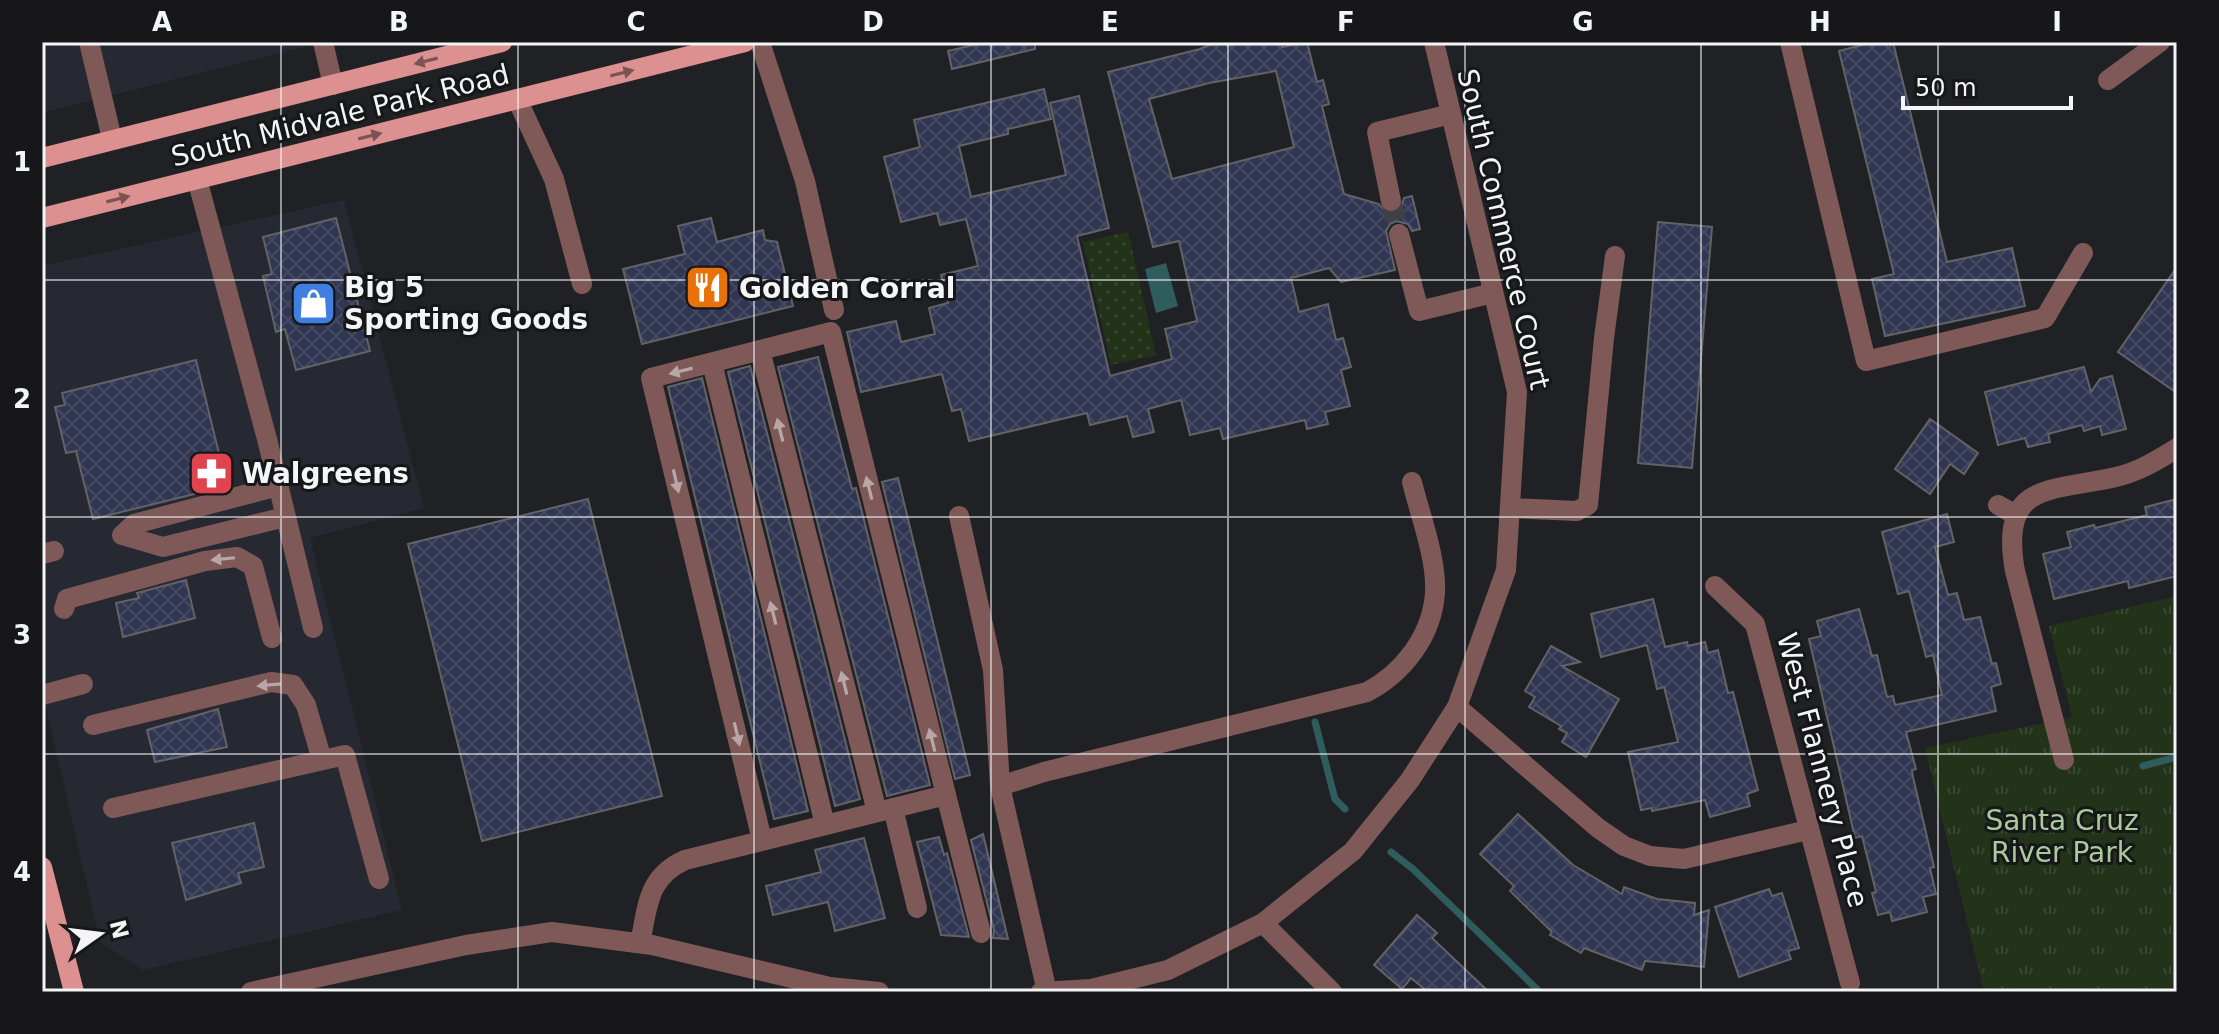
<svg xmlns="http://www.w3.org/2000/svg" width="2219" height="1034" font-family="'DejaVu Sans',sans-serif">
	<defs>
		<pattern id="grass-dots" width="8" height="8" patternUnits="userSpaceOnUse" patternTransform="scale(2)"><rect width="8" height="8" fill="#22331a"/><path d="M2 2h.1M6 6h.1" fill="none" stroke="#384731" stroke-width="1.8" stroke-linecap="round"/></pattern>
		<pattern id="park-tufts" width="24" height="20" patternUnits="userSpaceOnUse" patternTransform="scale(2)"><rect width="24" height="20" fill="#22331a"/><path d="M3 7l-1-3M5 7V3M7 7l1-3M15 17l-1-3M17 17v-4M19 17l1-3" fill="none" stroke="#384731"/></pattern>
		<pattern id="building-cross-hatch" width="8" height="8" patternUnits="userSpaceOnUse" patternTransform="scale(2)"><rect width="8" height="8" fill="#313652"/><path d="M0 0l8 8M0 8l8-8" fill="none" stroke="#454a63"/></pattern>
	</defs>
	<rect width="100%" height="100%" fill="#202124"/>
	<g fill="#272932">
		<polygon points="42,42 323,42 42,113"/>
		<polygon points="344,200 424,508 310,538 402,910 143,970 100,942 42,691 42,266"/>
	</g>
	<polygon fill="url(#grass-dots)" points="1128,232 1156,355 1111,365 1083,242"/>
	<polygon fill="url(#park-tufts)" points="2177,596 2177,992 1984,992 1925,748 2072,717 2049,626"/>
	<polygon fill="#2f5c5c" points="1166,263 1178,306 1156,313 1145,269"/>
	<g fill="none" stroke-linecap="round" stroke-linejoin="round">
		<g stroke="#2f5c5c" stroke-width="7">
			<polyline points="1315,722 1335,799 1345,809"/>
			<polyline points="2143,766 2177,757"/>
			<polyline points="1391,852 1413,869 1540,992"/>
		</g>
	</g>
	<g fill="url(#building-cross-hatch)" stroke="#626367" stroke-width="2" fill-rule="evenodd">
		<polygon points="986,42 1035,42 1035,49 952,69 948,51"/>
		<path d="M 1217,42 L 1226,42 L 1227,46 L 1243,42 L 1281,42 L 1282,47 L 1307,42 L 1317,82 L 1323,80 L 1329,104 L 1322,106 L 1344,194 L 1379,204 L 1386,213 L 1393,214 L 1400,210 L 1404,198 L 1412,196 L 1420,229 L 1412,231 L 1408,224 L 1396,221 L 1390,224 L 1386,231 L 1395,270 L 1341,282 L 1329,268 L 1291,278 L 1299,312 L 1328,304 L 1336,340 L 1343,338 L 1351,367 L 1341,370 L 1350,406 L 1325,412 L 1328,424 L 1307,429 L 1305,420 L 1223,439 L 1220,428 L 1190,435 L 1181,400 L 1148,409 L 1154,432 L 1133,437 L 1127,416 L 1090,425 L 1087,413 L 969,441 L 961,409 L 952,411 L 942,374 L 861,392 L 847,332 L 896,321 L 901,342 L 935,334 L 929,308 L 948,303 L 941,275 L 978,266 L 966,219 L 940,225 L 937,213 L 901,222 L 884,157 L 920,147 L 914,120 L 1044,89 L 1051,119 L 1008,129 L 1008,134 L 959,146 L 971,197 L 1066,175 L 1050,103 L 1079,96 L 1109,228 L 1077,236 L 1110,376 L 1172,359 L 1165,329 L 1197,321 L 1179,241 L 1153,247 L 1108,72 L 1200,49 ZM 1276,71 L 1294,147 L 1172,179 L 1149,99 L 1209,83 Z"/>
		<polygon points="1874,42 1893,42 1947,262 2012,248 2025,306 1885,336 1872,279 1894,274 1839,51"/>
		<polygon points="336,218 370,351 296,370 285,329 276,332 263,276 272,274 263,237"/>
		<polygon points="711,218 717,242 763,230 765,240 777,242 793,306 642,344 623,269 685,254 678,226"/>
		<polygon points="1658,222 1712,227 1692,468 1638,463"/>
		<polygon points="2177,267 2177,393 2118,352"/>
		<polygon points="818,357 852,489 856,488 930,785 887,796 778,367"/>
		<polygon points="196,360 227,486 93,519 76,451 66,453 55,407 65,405 62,393"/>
		<polygon points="750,366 860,799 835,806 728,372"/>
		<polygon points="2084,367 2091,392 2100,379 2112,376 2126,429 2102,435 2100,426 2084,431 2082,425 2048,434 2050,442 2028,447 2025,438 1998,445 1985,392"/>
		<polygon points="702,378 808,811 774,819 668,387"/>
		<polygon points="1930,419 1978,453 1964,474 1950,464 1930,494 1895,469"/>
		<polygon points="898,478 970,775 955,779 882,482"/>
		<polygon points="588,499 662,796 482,841 408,544"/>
		<polygon points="2173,500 2177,518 2177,576 2129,588 2128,581 2054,599 2043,554 2071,547 2067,532 2094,525 2095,528 2147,515 2145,507"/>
		<polygon points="1947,514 1954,542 1935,547 1948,595 1957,593 1964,620 1980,617 1992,664 1996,663 2001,684 1991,687 1996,711 1906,732 1916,769 1912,770 1913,777 1934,867 1930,868 1936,894 1923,897 1927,912 1892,921 1890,912 1878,915 1872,893 1876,892 1862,836 1855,838 1809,639 1821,636 1817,621 1859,609 1872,656 1877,655 1887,697 1893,696 1895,705 1942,695 1933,655 1926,657 1909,591 1898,594 1882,532"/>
		<polygon points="186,580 195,618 123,637 116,603 139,598 137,593"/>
		<polygon points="1653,599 1665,647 1687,642 1688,646 1705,642 1708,653 1718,650 1728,693 1733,692 1758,790 1747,794 1750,806 1710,817 1705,800 1652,811 1652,808 1641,810 1628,752 1678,742 1664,687 1657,689 1647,645 1601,657 1591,614"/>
		<polygon points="1551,646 1580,662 1562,666 1619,699 1586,757 1562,742 1567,733 1559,729 1561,726 1529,707 1535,697 1525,691"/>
		<polygon points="218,709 227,747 155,762 147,730"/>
		<polygon points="1518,814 1573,865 1622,894 1624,887 1657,899 1695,903 1694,915 1709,910 1704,967 1645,961 1642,970 1584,948 1581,953 1550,935 1552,932 1510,891 1514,886 1480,854"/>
		<polygon points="254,823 264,867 238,873 241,883 186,900 172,843"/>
		<polygon points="983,834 1008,939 993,938 994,930 971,840"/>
		<polygon points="939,837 944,855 947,853 969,937 941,935 917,842"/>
		<polygon points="864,838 885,918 835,931 828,902 773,915 766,886 821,872 815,850"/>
		<polygon points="1769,889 1772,896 1782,893 1799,948 1788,951 1791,959 1739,977 1715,907"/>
		<polygon points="1417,915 1437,933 1432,938 1489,992 1428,992 1411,978 1402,989 1374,965"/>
	</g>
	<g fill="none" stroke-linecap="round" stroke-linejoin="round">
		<polyline stroke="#404144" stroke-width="20" stroke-dasharray="20 10" stroke-linecap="butt" points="1391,201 1399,234"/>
		<g stroke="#7e5958" stroke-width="20">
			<polyline points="89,42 112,139"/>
			<polyline points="323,42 333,85"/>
			<polyline points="760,42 805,181 834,310"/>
			<polyline points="1790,42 1866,361 2045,318 2083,253"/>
			<polyline points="2108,80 2160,42"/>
			<polyline points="517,99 554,179 582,284"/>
			<polyline points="197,179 267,439 313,628"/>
			<polyline points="1391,201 1377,132 1451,114"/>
			<polyline points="1399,234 1419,311 1493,293"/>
			<polyline points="760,350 877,812"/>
			<polyline points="712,363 825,825"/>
			<polyline points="278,486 134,524 122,535 163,547 285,517"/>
			<polyline points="1998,505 2016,515"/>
			<polyline points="1510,508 1577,511 1588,505 1604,338 1615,256"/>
			<polyline points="959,516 993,670 1000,786 1047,992"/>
			<polyline points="42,554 54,551"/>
			<polyline points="1715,586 1755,624 1850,983"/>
			<polyline points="64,609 67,599 205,561 237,557 253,566 272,638"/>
			<polyline points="42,695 83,684"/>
			<polyline points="1457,707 1598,828 1624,846 1650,856 1684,859 1808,830"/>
			<polyline points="93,725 271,682 293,685 306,705 322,760"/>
			<path d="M 2064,760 L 2015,571 C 1999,481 2050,492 2116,477 C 2138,472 2158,460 2177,448"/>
			<path d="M 1000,786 L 1044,772 L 1367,692 C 1403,673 1432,636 1435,593 C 1437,559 1420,515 1412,482"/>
			<polyline points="946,795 981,933"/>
			<polyline points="113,808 345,755 379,879"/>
			<polyline points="893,808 917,908"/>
			<polyline points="1263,923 1332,992"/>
			<path d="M 640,943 C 648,906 647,877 685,860 L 946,795 L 831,332 L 651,378 L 762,840"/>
			<polyline points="251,992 466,945 552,932 652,945 830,987 879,992"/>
			<polyline points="1041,992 1091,989 1168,970 1263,923 1353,851 1410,780 1457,707 1506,570 1517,392 1434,42"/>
		</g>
		<g stroke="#dc908f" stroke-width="20">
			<polyline points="42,158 502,42"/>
			<polyline points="42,218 745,42"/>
			<polyline points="42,867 74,992"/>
		</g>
	</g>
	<defs><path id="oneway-solid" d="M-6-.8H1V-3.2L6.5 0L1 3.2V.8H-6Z" transform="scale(2)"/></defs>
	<g fill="#7a5454">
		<use href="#oneway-solid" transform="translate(426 61) rotate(166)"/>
		<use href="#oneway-solid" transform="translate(622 73) rotate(-14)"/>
		<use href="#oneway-solid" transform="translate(370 136) rotate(-14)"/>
		<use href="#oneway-solid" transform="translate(118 199) rotate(-14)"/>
	</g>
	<g fill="#b9a7a8">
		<use href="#oneway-solid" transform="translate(681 371) rotate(166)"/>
		<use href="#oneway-solid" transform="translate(780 430) rotate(-104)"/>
		<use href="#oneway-solid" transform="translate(676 481) rotate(77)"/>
		<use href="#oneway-solid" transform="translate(869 488) rotate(-104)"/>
		<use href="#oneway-solid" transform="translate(223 559) rotate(174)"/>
		<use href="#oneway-solid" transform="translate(773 613) rotate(-104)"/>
		<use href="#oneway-solid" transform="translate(844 683) rotate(-104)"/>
		<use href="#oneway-solid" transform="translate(269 685) rotate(175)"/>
		<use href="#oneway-solid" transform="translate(737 734) rotate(77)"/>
		<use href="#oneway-solid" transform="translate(932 740) rotate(-104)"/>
	</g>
	<path fill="none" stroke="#f4f5f7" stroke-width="2" stroke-opacity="0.55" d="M 281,42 L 281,992M 518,42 L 518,992M 754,42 L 754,992M 991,42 L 991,992M 1228,42 L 1228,992M 1465,42 L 1465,992M 1701,42 L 1701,992M 1938,42 L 1938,992M 42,280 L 2177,280M 42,517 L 2177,517M 42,754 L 2177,754"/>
	<defs>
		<symbol id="restaurant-square" viewBox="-11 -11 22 22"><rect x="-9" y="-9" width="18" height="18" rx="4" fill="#e8710a" stroke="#17171a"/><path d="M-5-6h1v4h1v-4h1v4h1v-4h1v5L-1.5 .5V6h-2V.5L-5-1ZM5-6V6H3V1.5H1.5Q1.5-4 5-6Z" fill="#fff"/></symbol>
		<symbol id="shop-square" viewBox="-11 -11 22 22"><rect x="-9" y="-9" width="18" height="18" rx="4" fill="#3f7fe0" stroke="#17171a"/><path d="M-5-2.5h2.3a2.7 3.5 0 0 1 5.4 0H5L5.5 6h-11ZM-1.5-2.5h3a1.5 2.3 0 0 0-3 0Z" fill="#fff"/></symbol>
		<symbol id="pharmacy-square" viewBox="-11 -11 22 22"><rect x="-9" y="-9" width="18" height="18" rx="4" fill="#e0444e" stroke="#17171a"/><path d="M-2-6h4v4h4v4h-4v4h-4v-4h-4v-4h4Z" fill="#fff"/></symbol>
	</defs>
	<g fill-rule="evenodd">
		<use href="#restaurant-square" x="682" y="262" width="51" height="51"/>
		<use href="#shop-square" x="288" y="278" width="51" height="51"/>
		<use href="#pharmacy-square" x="186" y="448" width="51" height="51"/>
	</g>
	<g text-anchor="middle" stroke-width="6" stroke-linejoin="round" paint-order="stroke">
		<g font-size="28" fill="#f4f5f7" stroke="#17171a">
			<text transform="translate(340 115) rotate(-14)" y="10">South Midvale Park Road</text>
			<text transform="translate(1504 229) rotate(77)" y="10">South Commerce Court</text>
			<text transform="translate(1823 770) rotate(75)" y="10">West Flannery Place</text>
		</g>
		<g font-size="28" font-weight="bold" fill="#f4f5f7" stroke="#17171a" text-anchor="start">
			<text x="344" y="297">Big 5<tspan x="344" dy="32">Sporting Goods</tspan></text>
			<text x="739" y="298">Golden Corral</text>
			<text x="242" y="483">Walgreens</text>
		</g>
		<g font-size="28" fill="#a8cc99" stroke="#17171a">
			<text x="2062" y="830">Santa Cruz<tspan x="2062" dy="32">River Park</tspan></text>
		</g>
	</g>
	<rect width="2219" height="1034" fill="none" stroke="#17171a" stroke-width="88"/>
	<g transform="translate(100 934) rotate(76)" stroke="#17171a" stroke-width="6" paint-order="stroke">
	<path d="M0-6L14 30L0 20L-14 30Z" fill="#f4f5f7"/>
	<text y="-12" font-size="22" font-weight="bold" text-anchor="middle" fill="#f4f5f7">N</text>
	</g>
	<path d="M1903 96v12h168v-12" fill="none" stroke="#f4f5f7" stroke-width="4"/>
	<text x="1915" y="96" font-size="24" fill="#f4f5f7" stroke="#17171a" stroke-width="6" paint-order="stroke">50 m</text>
	<rect x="44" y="44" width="2131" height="946" fill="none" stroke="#f4f5f7" stroke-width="3"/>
	<g font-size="26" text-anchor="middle" font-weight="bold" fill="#f4f5f7">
		<text x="162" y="31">A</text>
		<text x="399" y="31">B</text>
		<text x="636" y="31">C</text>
		<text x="873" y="31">D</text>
		<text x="1110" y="31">E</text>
		<text x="1346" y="31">F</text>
		<text x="1583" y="31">G</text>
		<text x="1820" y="31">H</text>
		<text x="2057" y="31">I</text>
		<text x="22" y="171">1</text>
		<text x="22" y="408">2</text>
		<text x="22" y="644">3</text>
		<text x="22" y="881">4</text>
	</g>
</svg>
